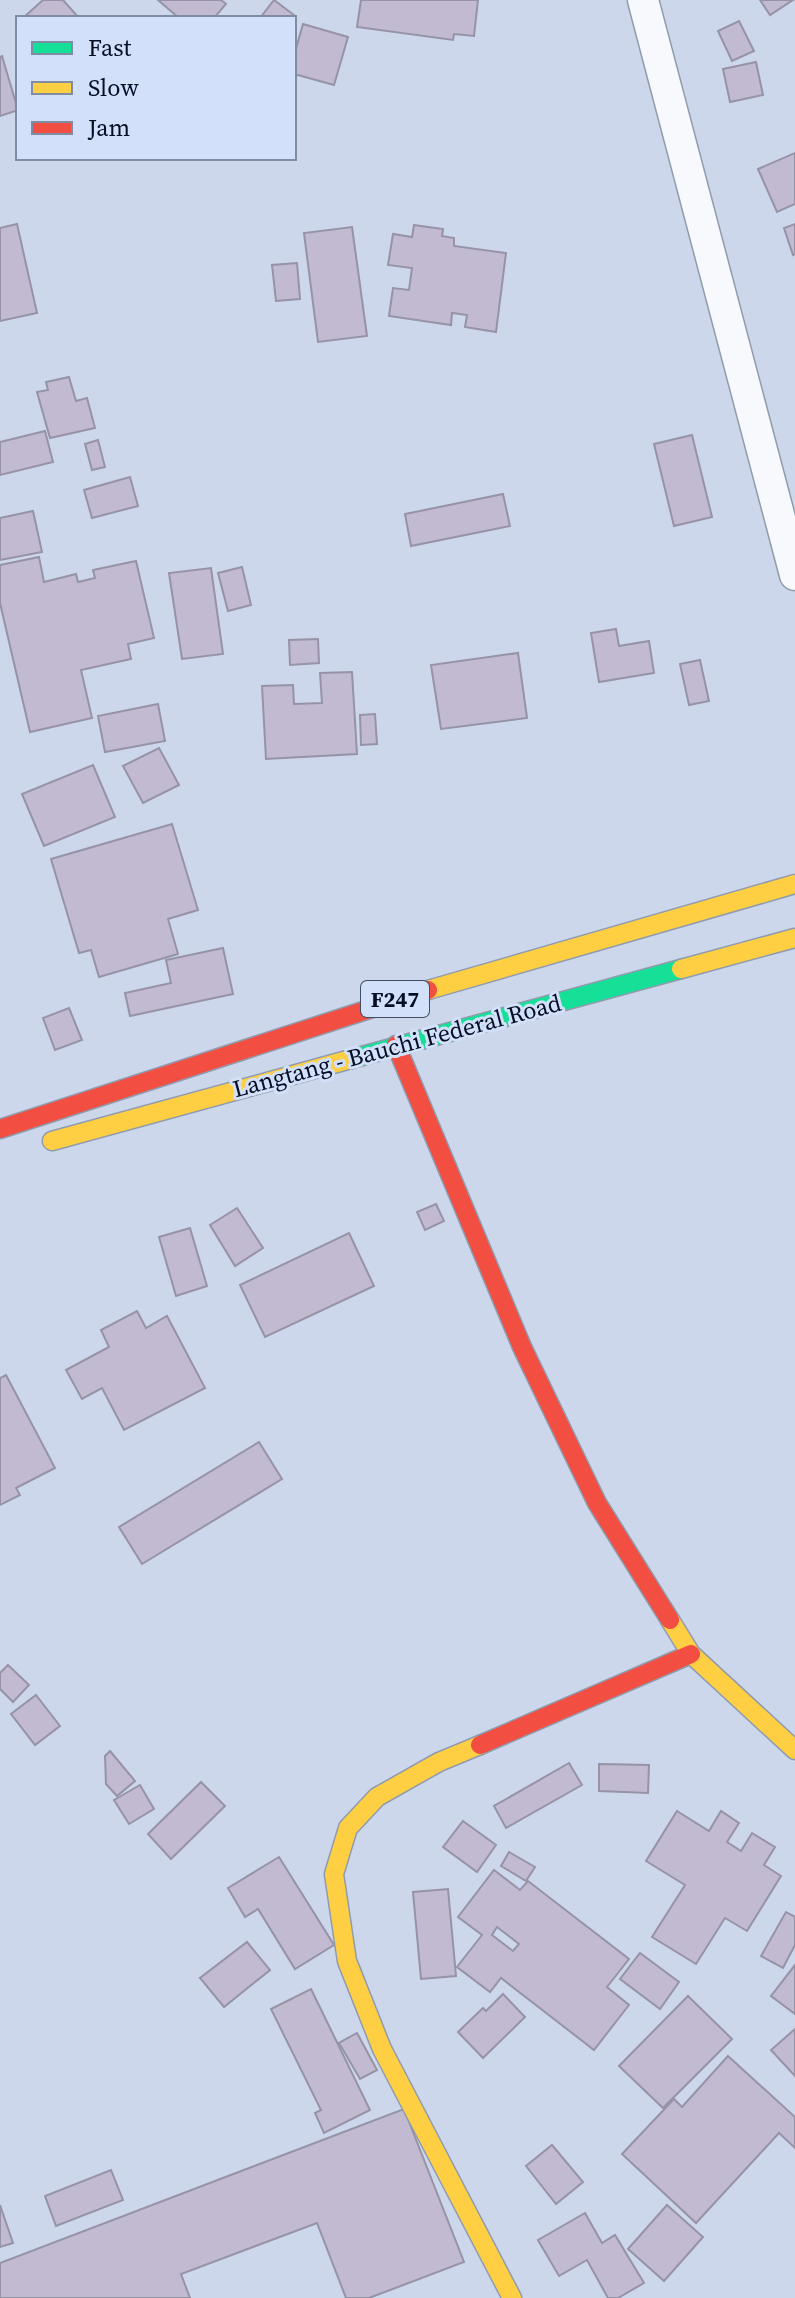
<svg xmlns="http://www.w3.org/2000/svg" width="795" height="2298" font-family="'Source Serif 4',serif">
	<rect width="100%" height="100%" fill="#ccd7eb"/>
	<g fill="#c1bad1" stroke="#9793a6" stroke-width="2" fill-rule="evenodd">
		<polygon points="43,0 63,0 79,18 23,18"/>
		<polygon points="158,0 221,0 226,4 214,18 179,18"/>
		<polygon points="274,0 294,15 291,18 260,18"/>
		<polygon points="361,0 478,0 474,36 454,34 453,40 357,27"/>
		<polygon points="760,0 793,0 770,15"/>
		<polygon points="739,21 754,51 732,61 718,31"/>
		<polygon points="303,24 348,37 334,85 294,74 294,56"/>
		<polygon points="2,56 18,110 0,116 0,57"/>
		<polygon points="756,62 763,95 730,102 723,69"/>
		<polygon points="795,153 795,204 777,212 758,169"/>
		<polygon points="17,224 37,313 0,321 0,228"/>
		<polygon points="795,224 795,254 793,255 784,228"/>
		<polygon points="414,225 443,229 442,236 454,238 454,246 506,253 496,332 465,327 467,315 452,313 451,325 389,316 393,288 409,290 412,268 388,265 393,234 412,237"/>
		<polygon points="352,227 367,336 318,342 304,233"/>
		<polygon points="297,263 300,299 276,301 272,265"/>
		<polygon points="69,377 76,401 87,398 95,428 50,438 37,392 48,390 46,382"/>
		<polygon points="45,431 53,462 0,475 0,442"/>
		<polygon points="692,435 712,517 674,526 654,444"/>
		<polygon points="98,440 105,467 92,470 85,444"/>
		<polygon points="130,477 138,506 92,518 84,490"/>
		<polygon points="503,494 510,526 411,546 405,514"/>
		<polygon points="33,511 42,552 0,560 0,518"/>
		<polygon points="39,557 44,582 76,574 78,582 95,578 93,570 136,561 154,638 128,644 131,659 81,670 92,718 30,732 0,603 0,565"/>
		<polygon points="242,567 251,605 228,611 218,573"/>
		<polygon points="211,568 223,654 182,659 169,573"/>
		<polygon points="616,629 619,646 649,641 654,673 599,682 591,633"/>
		<polygon points="318,639 319,663 290,665 289,640"/>
		<polygon points="518,653 527,718 441,729 431,665"/>
		<polygon points="700,660 709,701 689,705 680,664"/>
		<polygon points="352,672 357,754 266,759 262,686 293,685 294,704 322,703 320,673"/>
		<polygon points="158,704 165,741 105,752 98,716"/>
		<polygon points="375,714 377,744 361,745 360,715"/>
		<polygon points="159,748 179,785 143,803 123,766"/>
		<polygon points="93,765 115,817 44,846 22,794"/>
		<polygon points="172,824 198,910 168,919 178,954 99,977 91,950 79,953 51,859"/>
		<polygon points="223,948 233,994 130,1016 125,993 171,983 166,960"/>
		<polygon points="69,1008 82,1040 55,1050 43,1018"/>
		<polygon points="436,1204 444,1221 425,1230 417,1212"/>
		<polygon points="237,1208 263,1248 235,1266 210,1225"/>
		<polygon points="190,1228 207,1286 176,1296 159,1237"/>
		<polygon points="349,1233 374,1286 265,1337 240,1285"/>
		<polygon points="137,1311 146,1328 167,1316 205,1388 124,1430 102,1388 82,1399 66,1370 109,1347 101,1330"/>
		<polygon points="6,1375 55,1468 16,1488 20,1495 0,1505 0,1378"/>
		<polygon points="259,1442 282,1479 142,1564 119,1527"/>
		<polygon points="8,1665 29,1685 13,1702 0,1689 0,1673"/>
		<polygon points="36,1695 60,1726 35,1745 11,1714"/>
		<polygon points="110,1751 135,1781 117,1796 106,1784 105,1756"/>
		<polygon points="569,1763 582,1785 506,1828 494,1806"/>
		<polygon points="599,1764 649,1765 648,1793 599,1791"/>
		<polygon points="201,1782 225,1806 171,1859 148,1834"/>
		<polygon points="140,1785 154,1809 129,1824 114,1800"/>
		<polygon points="677,1811 709,1831 721,1811 739,1823 727,1842 741,1851 752,1833 775,1847 764,1865 781,1876 747,1931 725,1918 696,1964 652,1937 685,1885 646,1861"/>
		<polygon points="463,1821 496,1845 477,1872 443,1847"/>
		<polygon points="509,1852 535,1867 526,1881 501,1866"/>
		<polygon points="279,1857 334,1945 295,1969 258,1909 245,1917 228,1888"/>
		<path d="M 494,1870 L 520,1890 L 528,1881 L 629,1959 L 607,1987 L 629,2005 L 594,2050 L 501,1978 L 490,1992 L 457,1967 L 482,1935 L 458,1917 ZM 497,1927 L 519,1944 L 513,1951 L 492,1935 Z"/>
		<polygon points="448,1889 456,1976 421,1979 413,1892"/>
		<polygon points="786,1912 795,1917 795,1945 783,1968 761,1956"/>
		<polygon points="247,1942 270,1970 224,2007 200,1978"/>
		<polygon points="640,1953 679,1982 660,2009 620,1979"/>
		<polygon points="795,1965 795,2014 771,1996"/>
		<polygon points="311,1989 370,2110 324,2133 315,2113 321,2110 271,2009"/>
		<polygon points="503,1994 525,2017 483,2058 458,2032 483,2008 486,2011"/>
		<polygon points="688,1996 732,2039 663,2108 619,2066"/>
		<polygon points="795,2029 795,2076 771,2050"/>
		<polygon points="357,2033 377,2070 360,2079 339,2043"/>
		<polygon points="728,2056 795,2117 795,2148 779,2133 696,2223 622,2154 674,2099 682,2107"/>
		<polygon points="404,2109 464,2262 369,2298 346,2298 317,2223 181,2274 190,2298 0,2298 0,2263"/>
		<polygon points="552,2145 583,2182 556,2204 526,2166"/>
		<polygon points="111,2170 123,2200 56,2226 45,2196"/>
		<polygon points="0,2205 13,2243 0,2247"/>
		<polygon points="667,2205 703,2237 664,2281 628,2249"/>
		<polygon points="585,2213 602,2243 615,2235 644,2283 618,2298 608,2298 587,2260 559,2276 538,2240"/>
	</g>
	<g fill="none" stroke-linecap="round" stroke-linejoin="round">
		<defs>
			<polyline id="street" points="643,0 795,575"/>
			<polyline id="fast" points="351,1059 681,969"/>
			<g id="slow">
				<polyline points="681,969 795,938"/>
				<polyline points="428,990 795,884"/>
				<polyline points="52,1141 351,1059"/>
				<polyline points="670,1620 691,1654 795,1750"/>
				<polyline points="480,1745 439,1762 377,1797 348,1828 334,1874 347,1961 382,2049 512,2298"/>
			</g>
			<g id="jam">
				<polyline points="396,1045 522,1347 597,1503 670,1620"/>
				<polyline points="0,1129 428,990"/>
				<polyline points="480,1745 691,1654"/>
			</g>
		</defs>
		<use href="#street" stroke="#919bae" stroke-width="33"/>
		<use href="#fast" stroke="#919bae" stroke-width="21"/>
		<use href="#slow" stroke="#919bae" stroke-width="21"/>
		<use href="#jam" stroke="#919bae" stroke-width="21"/>
		<use href="#street" stroke="#f7f9fc" stroke-width="30"/>
		<use href="#fast" stroke="#16e098" stroke-width="18"/>
		<use href="#slow" stroke="#ffcf43" stroke-width="18"/>
		<use href="#jam" stroke="#f24e42" stroke-width="18"/>
	</g>
	<g text-anchor="middle" stroke-width="6" stroke-linejoin="round" paint-order="stroke">
		<rect fill="#d2e0f9" stroke="#424d63" stroke-width="2" x="361" y="981" width="68" height="36" rx="6"/>
		<g font-size="22" font-weight="bold" fill="#050e23">
			<text x="395" y="1007">F247</text>
		</g>
		<g font-size="24" fill="#050e23" stroke="#d2e0f9">
			<text transform="translate(397 1046) rotate(-15)" y="8">Langtang - Bauchi Federal Road</text>
		</g>
	</g>
	<rect x="16" y="16" width="280" height="144" fill="#d2e0f9" stroke="#808ca3" stroke-width="2"/>
	<rect x="32" y="42" width="40" height="12" fill="#16e098" stroke="#808ca3" stroke-width="2"/>
	<text x="88" y="56" font-size="24" fill="#050e23">Fast</text>
	<rect x="32" y="82" width="40" height="12" fill="#ffcf43" stroke="#808ca3" stroke-width="2"/>
	<text x="88" y="96" font-size="24" fill="#050e23">Slow</text>
	<rect x="32" y="122" width="40" height="12" fill="#f24e42" stroke="#808ca3" stroke-width="2"/>
	<text x="88" y="136" font-size="24" fill="#050e23">Jam</text>
</svg>
